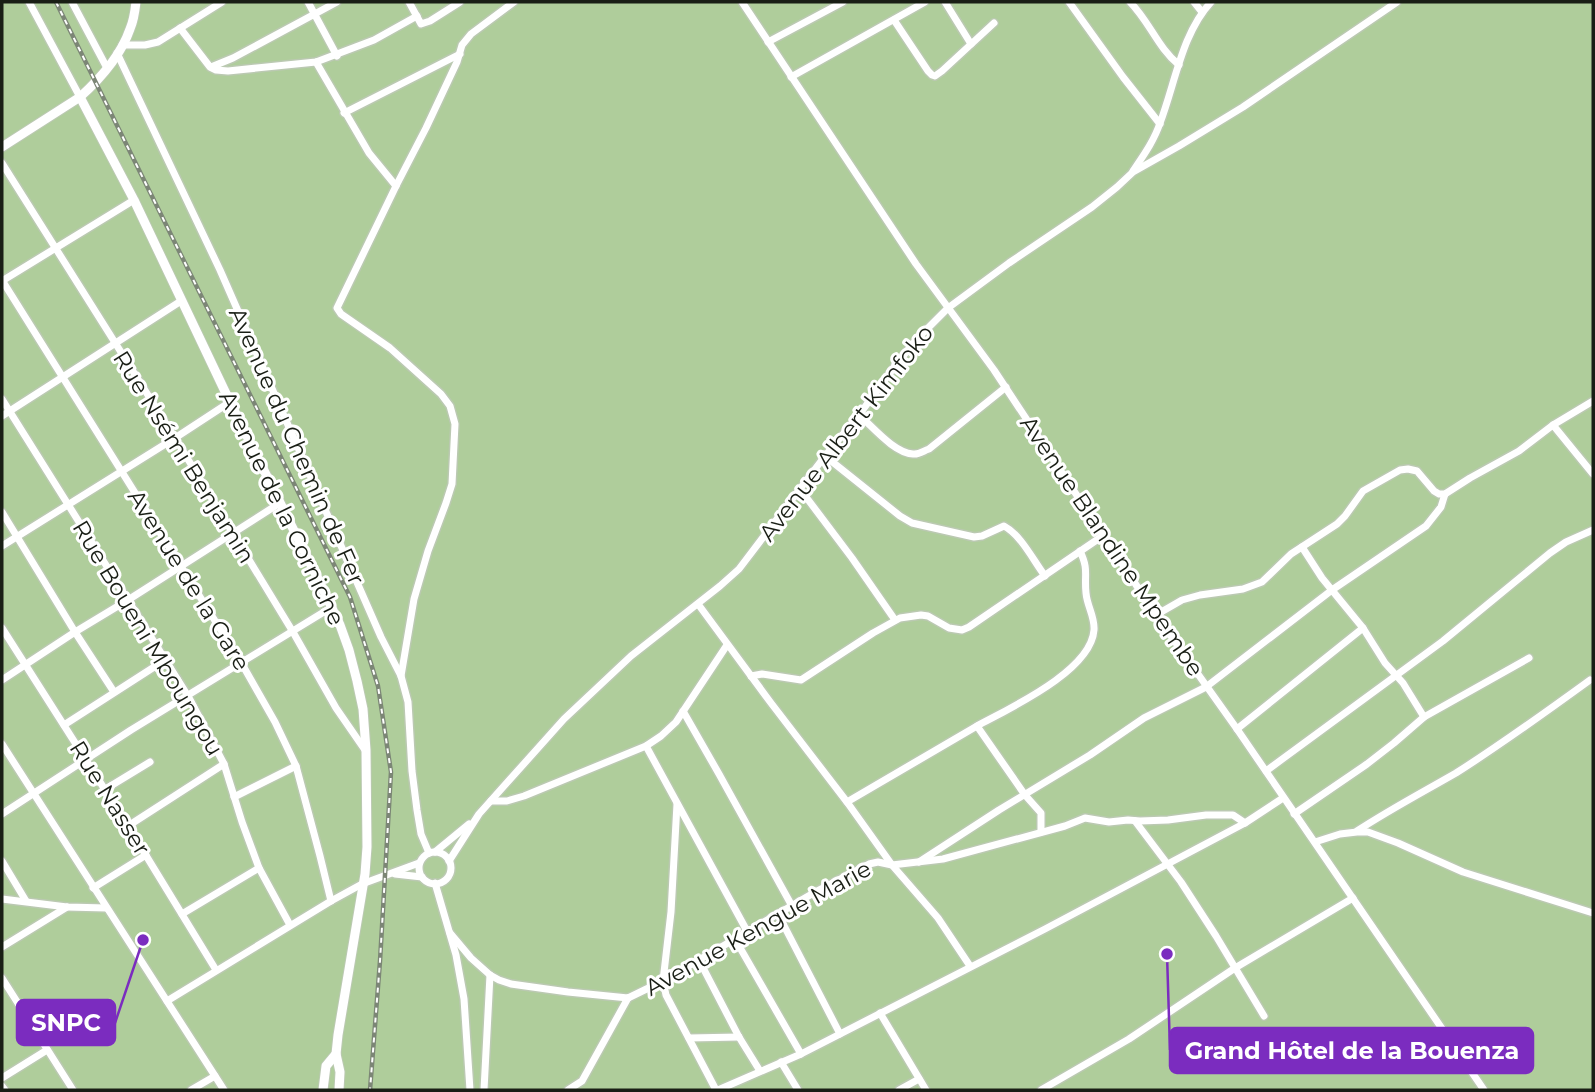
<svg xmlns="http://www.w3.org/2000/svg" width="1595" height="1092" font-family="Montserrat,sans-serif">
	<rect width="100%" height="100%" fill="#e3f2da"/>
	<rect fill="#afcd9b" x="2" y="2" width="1591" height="1088"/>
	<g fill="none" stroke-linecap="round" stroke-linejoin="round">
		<defs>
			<g id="minor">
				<polyline points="29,2 80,97"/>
				<polyline points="72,2 107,68"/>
				<polyline points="308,2 337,56"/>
				<polyline points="409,2 421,24 430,21 460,2"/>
				<polyline points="742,2 916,264 994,370 1156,615 1237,729 1484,1090"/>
				<polyline points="945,2 971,44"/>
				<polyline points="1069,2 1123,77 1160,124"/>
				<path d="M 1130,2 C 1149,21 1158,48 1179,65"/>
				<polyline points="1194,2 1202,12"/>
				<polyline points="894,20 928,71 932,75 935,76 942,71 994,23"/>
				<polyline points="180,28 210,67 216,70 228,71 316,62 374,40 417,16"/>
				<polyline points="768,42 843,2"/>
				<polyline points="122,45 145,45 158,42 222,2"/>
				<polyline points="117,53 220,270 381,637 401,676 408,702 412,771 417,810 421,834 429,853"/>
				<polyline points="316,62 369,153 396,186"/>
				<polyline points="211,67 233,58 337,2"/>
				<polyline points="791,77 925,2"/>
				<polyline points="344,113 460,54"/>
				<polyline points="2,163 175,438 293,632 336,708 365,750"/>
				<path d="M 1133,171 C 1143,156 1154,141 1160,123 C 1175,84 1182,33 1211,2"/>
				<polyline points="2,280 242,664 275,722 296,766 320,856 331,901"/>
				<polyline points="2,281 134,200"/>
				<polyline points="2,399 188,696 224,764 242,822 259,868 290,925"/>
				<path d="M 859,415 C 873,427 894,453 913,454 C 919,455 923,451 929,449 L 1006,387"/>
				<polyline points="2,416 181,301"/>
				<polyline points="1553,425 1593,474"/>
				<path d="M 825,456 L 900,516 L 912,523 L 974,537 L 982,536 L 1004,526 C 1021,535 1033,560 1045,576"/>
				<polyline points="800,489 852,558 895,620"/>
				<polyline points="2,512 75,632 114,692"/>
				<polyline points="2,546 175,438 230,402"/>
				<polyline points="1302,547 1322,578 1363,628 1385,663 1403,683 1424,717"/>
				<polyline points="698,604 771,703 847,802 892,865 938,918 970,966"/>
				<polyline points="1156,615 1182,600 1200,595 1243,589 1262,582 1291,554 1337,524 1345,516 1363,491 1400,470 1408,469 1417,471 1434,491 1439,494 1445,494 1470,478 1519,451 1553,425 1593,401"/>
				<polyline points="2,628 128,826 216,970"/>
				<polyline points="401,676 414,599 428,551 446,503 452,484 455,424 450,406 441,394 390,348 341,314 337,308 396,186 426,128 457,62 462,45 471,34 514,2"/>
				<polyline points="751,676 762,674 801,680 873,633 900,618 921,615 928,616 949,628 962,630 969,627 1104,535"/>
				<polyline points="2,680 75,632 128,600 280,503"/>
				<polyline points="683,711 719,774 792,906"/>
				<polyline points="64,725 165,660"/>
				<path d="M 977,726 C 1010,708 1091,671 1094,630 C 1095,617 1087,606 1086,593 C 1084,574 1089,570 1080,551"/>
				<polyline points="1237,729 1363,628"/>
				<polyline points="2,744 224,1090"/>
				<polyline points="646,746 747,931"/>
				<polyline points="1266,771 1443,641 1550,553 1566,542 1593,530"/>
				<polyline points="104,790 150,762"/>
				<polyline points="234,797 296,766"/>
				<polyline points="491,801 507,801 524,796 646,746 661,736 676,722 727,645"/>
				<polyline points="847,802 977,726 1025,795 1041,813 1041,832"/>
				<polyline points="677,804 671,912 663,981 666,995 716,1090"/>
				<polyline points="2,814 131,730 332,607"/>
				<polyline points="1294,814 1367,764 1394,743 1424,717 1529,658"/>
				<polyline points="1135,821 1181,882 1216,936 1264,1016"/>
				<polyline points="128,826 224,764"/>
				<path d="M 1357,831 C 1389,810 1423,792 1456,773 C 1502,744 1546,712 1590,680"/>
				<polyline points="1315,842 1340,834 1357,832 1368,832 1398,843 1463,872 1593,913"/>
				<polyline points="435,852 469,824"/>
				<circle cx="435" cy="868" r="16"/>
				<polyline points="2,861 26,901"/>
				<polyline points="449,861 479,814 564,719 631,656 720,586 739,569 825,456 859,415 898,362 917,339 948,308 1009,263 1092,207 1117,187 1133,172 1179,146 1243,107 1397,2"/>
				<polyline points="919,862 999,810 1090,755 1144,718 1206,687 1332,590 1426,526 1441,507 1445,494"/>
				<polyline points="395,874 422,877"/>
				<polyline points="435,883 456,955 464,999 470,1090"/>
				<polyline points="93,888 146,855"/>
				<polyline points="2,899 67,907 106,908"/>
				<polyline points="182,914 259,868"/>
				<polyline points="778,914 840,1034"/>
				<polyline points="450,933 471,958 490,975 499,980 511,984 568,992 628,998 663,981 817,891 869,864 878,862 892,865 943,859 1065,826 1085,818 1109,822 1128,820 1140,821 1168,820 1206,815 1233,815 1245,823"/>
				<polyline points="735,939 801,1054"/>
				<polyline points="2,947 67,907"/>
				<polyline points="699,960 739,1037 760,1071"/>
				<polyline points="2,978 73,1090"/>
				<polyline points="167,1001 331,901 362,884 419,863"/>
				<polyline points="880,1013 926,1090"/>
				<polyline points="689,1038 739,1037"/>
				<polyline points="781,1062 798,1090"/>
				<polyline points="2,1078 47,1050"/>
				<polyline points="2,1086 5,1090"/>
				<polyline points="191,1090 215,1076"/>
				<polyline points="484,1090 490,975"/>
				<polyline points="568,1090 582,1081 628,998"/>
				<polyline points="718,1090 801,1054 1045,929 1245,823 1283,798"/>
				<polyline points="899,1090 919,1079"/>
				<polyline points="1041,1090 1129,1039 1235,968 1353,898"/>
			</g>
			<g id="tertiary">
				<polyline points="80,97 134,200 230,402 320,583 340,625 349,650 357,681 363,709 366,750 367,847 365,874 338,1035 336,1054 340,1072 339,1090"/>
				<path d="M 2,147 L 80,97 C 100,79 121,55 130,29 C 134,20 135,11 136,2"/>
				<polyline points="323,1090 326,1066 336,1054"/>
			</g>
		</defs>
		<use href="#minor" stroke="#bbc9b2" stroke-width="10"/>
		<use href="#tertiary" stroke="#bbc9b2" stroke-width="11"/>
		<use href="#minor" stroke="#fff" stroke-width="7"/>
		<use href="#tertiary" stroke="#fff" stroke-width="9"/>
		<defs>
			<polyline id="rail" points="56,2 350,597 378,686 391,772 380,961 370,1090"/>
		</defs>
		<use href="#rail" stroke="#7c8676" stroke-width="4.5"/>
		<use href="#rail" stroke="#fff" stroke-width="2" stroke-dasharray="5" stroke-linecap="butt"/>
	</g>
	<g text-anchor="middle" stroke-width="6" stroke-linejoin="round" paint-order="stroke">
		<g font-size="23" fill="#191e15" stroke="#fff">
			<text transform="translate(846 433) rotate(-52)" y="8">Avenue Albert Kimfoko</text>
			<text transform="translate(297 446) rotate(66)" y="8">Avenue du Chemin de Fer</text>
			<text transform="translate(184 457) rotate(58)" y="8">Rue Nsémi Benjamin</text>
			<text transform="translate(282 508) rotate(64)" y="8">Avenue de la Corniche</text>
			<text transform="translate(1112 546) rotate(56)" y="8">Avenue Blandine Mpembe</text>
			<text transform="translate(189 580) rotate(58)" y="8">Avenue de la Gare</text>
			<text transform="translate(148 638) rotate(59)" y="8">Rue Boueni Mboungou</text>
			<text transform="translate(110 798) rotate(58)" y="8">Rue Nasser</text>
			<text transform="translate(758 928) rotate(-29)" y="8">Avenue Kengue Marie</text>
		</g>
	</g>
	<path fill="none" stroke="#7b2cbf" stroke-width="2.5" d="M143 940L115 1023M1167 954L1170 1050"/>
	<g fill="#7b2cbf" stroke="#fff" stroke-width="2.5">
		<circle cx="143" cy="940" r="7"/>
		<circle cx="1167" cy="954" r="7"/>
	</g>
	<g fill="#7b2cbf" stroke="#7b2cbf" stroke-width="2.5">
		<rect x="17" y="1000" width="98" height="45" rx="7"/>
		<rect x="1170" y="1028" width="363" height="45" rx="7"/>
	</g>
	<g font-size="24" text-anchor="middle" font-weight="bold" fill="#fff">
		<text x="66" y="1031">SNPC</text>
		<text x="1352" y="1059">Grand Hôtel de la Bouenza</text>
	</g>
	<rect width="1595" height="1092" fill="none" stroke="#191e15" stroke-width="7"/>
</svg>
